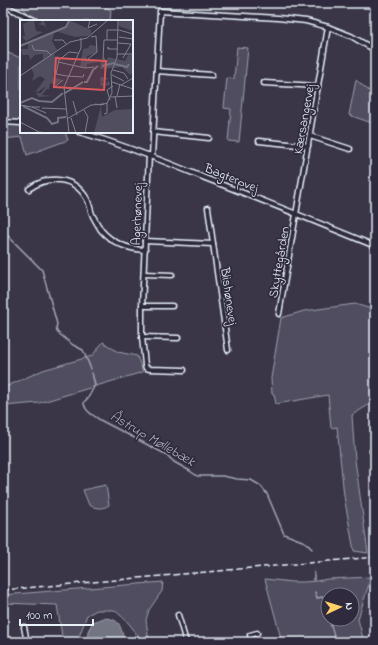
<svg xmlns="http://www.w3.org/2000/svg" width="378" height="645" font-family="'Indie Flower',sans-serif">
	<rect width="100%" height="100%" fill="#3a3648"/>
	<filter id="ink" filterUnits="userSpaceOnUse"><feTurbulence type="fractalNoise" baseFrequency=".025" numOctaves="2"/><feDisplacementMap in="SourceGraphic" scale="8" xChannelSelector="R" yChannelSelector="G"/><feConvolveMatrix kernelMatrix="1 2 1 2 8 2 1 2 1" color-interpolation-filters="sRGB"/></filter>
	<g filter="url(#ink)">
		<g fill="#504e5f" stroke="#9ca0ac" fill-rule="evenodd">
			<polygon points="21,3 98,3 111,10 110,21 41,21 27,14"/>
			<polygon points="237,47 248,48 239,142 228,141 231,109 224,108 227,78 234,79"/>
			<polygon points="3,51 21,58 21,132 65,132 68,140 27,155 22,137 3,139"/>
			<polygon points="356,80 375,96 375,124 349,115"/>
			<polygon points="355,304 368,308 375,307 375,401 352,415 355,460 368,553 354,551 344,496 337,427 331,428 328,395 276,404 274,394 272,394 271,378 281,318 304,311"/>
			<polygon points="103,342 118,352 137,356 143,372 39,403 3,406 3,388 43,370 92,356"/>
			<path d="M 106,485 L 109,505 C 102,510 95,508 89,505 L 83,490 L 96,487 Z"/>
			<path d="M 371,577 L 358,619 L 364,642 L 282,642 L 265,579 L 292,582 L 304,582 L 316,581 L 328,579 ZM 328,595 L 352,595 L 352,619 L 328,619 Z"/>
			<path d="M 163,582 L 162,591 L 149,610 L 146,620 L 149,642 L 141,642 C 133,627 127,620 114,610 L 97,610 L 87,615 L 80,634 L 79,642 L 63,642 L 57,605 L 3,603 L 3,595 Z"/>
		</g>
		<path fill="#737482" stroke="#a2a6b1" d="M 104,618 C 121,619 120,626 124,640 L 126,642 L 87,642 L 88,631 L 93,622 Z"/>
		<g fill="none" stroke-linecap="round" stroke-linejoin="round">
			<g stroke="#a2a6b1" stroke-width="1.5">
				<polyline points="3,232 8,236 42,270 57,324 56,328 57,332 73,345 83,350 91,369"/>
				<path d="M 92,373 L 95,385 L 88,398 L 84,402 C 84,411 93,415 100,420 L 167,455 L 174,462 L 190,471 L 197,476 L 223,476 L 237,479 L 251,480 L 261,486 L 267,494 L 284,534 L 305,542 L 312,549"/>
				<polyline points="314,572 314,580"/>
				<polyline points="315,592 317,598 323,597 328,615"/>
				<polyline points="329,619 336,642"/>
			</g>
			<defs>
				<g id="minor">
					<polyline points="3,5 36,21"/>
					<polyline points="157,71 212,75"/>
					<polyline points="264,83 318,86"/>
					<polyline points="3,122 21,123"/>
					<path d="M 79,132 C 122,144 164,161 205,178 C 262,200 319,223 375,246"/>
					<polyline points="153,132 209,138"/>
					<polyline points="310,136 350,149"/>
					<polyline points="259,141 308,146"/>
					<polyline points="149,155 142,306 142,337 145,365 146,368 150,369 184,370"/>
					<polyline points="152,156 160,11 278,18 306,21 328,27 351,36 375,50"/>
					<path d="M 29,189 C 48,175 74,176 87,199 C 90,204 90,209 92,214 C 94,219 98,225 101,230 C 112,243 128,249 145,250"/>
					<polyline points="208,208 228,350"/>
					<polyline points="145,241 213,244"/>
					<polyline points="144,274 172,275"/>
					<polyline points="142,306 172,306"/>
					<polyline points="279,314 328,27"/>
					<polyline points="142,337 178,338"/>
					<polyline points="372,451 375,451"/>
					<polyline points="178,615 186,642"/>
					<polyline points="24,627 27,642"/>
					<polyline points="252,642 250,635 257,633"/>
				</g>
			</defs>
			<use href="#minor" stroke="#e8f1f8" stroke-width="7"/>
			<use href="#minor" stroke="#2f2a3d" stroke-width="4"/>
			<polyline stroke="#e8f1f8" stroke-width="1.5" stroke-dasharray="6 3" stroke-linecap="butt" points="3,590 375,557"/>
		</g>
	</g>
	<g text-anchor="middle" stroke-width="3.5" stroke-linejoin="round" paint-order="stroke">
		<g font-size="13" fill="#e8f1f8" stroke="#2f2a3d">
			<text transform="translate(303 119) rotate(-80)" y="5">Kærsangervej</text>
			<text transform="translate(232 177) rotate(22)" y="5">Bagterpvej</text>
			<text transform="translate(136 214) rotate(-88)" y="5">Agerhønevej</text>
			<text transform="translate(278 262) rotate(-80)" y="5">Skyttegården</text>
			<text transform="translate(230 296) rotate(82)" y="5">Blishønevej</text>
		</g>
		<g font-size="14" font-style="italic" fill="#aeb2bd" stroke="#2f2a3d">
			<text transform="translate(153 438) rotate(30)" y="5">Åstrup Møllebæk</text>
		</g>
	</g>
	<g transform="translate(20 20)">
		<rect width="113" height="113" fill="#3a3648"/>
		<path d="M 12,0 L 24,0 L 27,10 L 25,6 L 18,4 L 21,3 L 21,0 L 14,1 L 16,11 L 23,12 L 6,21 L 2,17 L 5,16 L 3,4 ZM 49,0 L 71,10 L 71,13 L 68,16 L 55,17 L 35,11 L 32,21 L 37,30 L 23,39 L 23,32 L 23,34 L 15,35 L 10,40 L 9,35 L 2,35 L 1,29 L 8,29 L 8,23 L 35,11 L 46,7 ZM 113,0 L 113,11 L 99,6 L 98,1 ZM 70,25 L 77,26 L 77,33 L 67,36 L 67,40 L 79,42 L 67,44 L 67,48 L 60,47 L 63,29 L 68,28 ZM 35,32 L 34,37 L 40,35 L 36,39 L 33,57 L 42,60 L 34,65 L 30,63 L 29,69 L 27,69 L 22,75 L 32,76 L 18,77 L 16,73 L 21,73 L 26,66 L 18,72 L 12,71 L 16,71 L 25,59 L 20,56 L 12,61 L 14,55 L 11,47 ZM 108,35 L 113,35 L 113,52 L 110,55 L 102,47 L 80,49 L 81,41 L 86,42 L 88,37 L 105,41 ZM 80,57 L 89,58 L 82,62 L 85,64 L 89,61 L 90,65 L 81,66 L 82,82 L 85,84 L 81,86 L 82,97 L 95,90 L 113,89 L 113,113 L 74,113 L 82,82 Z" fill="#504e5f"/>
		<path fill="none" stroke="#737482" stroke-width="2" d="M 12,21 L 46,7 L 49,1M 0,26 L 12,21M 95,44 L 107,47 L 109,44M 82,46 L 94,43M 64,62 L 67,62 L 73,50 L 78,46M 45,73 L 63,62M 0,83 L 12,78 L 19,81 L 32,82 L 43,73M 3,86 L 27,98 L 32,104 L 38,102 L 38,98 L 46,97"/>
		<path fill="none" stroke="#80818e" stroke-width="1" d="M 70,0 L 68,8 L 77,4M 99,17 L 113,19M 34,20 L 43,20 L 46,24M 87,20 L 87,10 L 99,10 L 113,14M 98,23 L 111,24M 12,25 L 14,30 L 27,31 L 31,35M 89,29 L 88,27 L 88,29 L 98,29M 97,34 L 113,34M 103,38 L 111,24M 68,39 L 77,32 L 76,16 L 71,17M 85,39 L 83,39 L 84,20 L 98,20M 38,42 L 65,48 L 74,47M 93,50 L 104,53 L 108,59M 92,55 L 104,61M 0,56 L 50,22 L 67,18 L 88,0M 47,56 L 36,54 L 39,40 L 49,32 L 58,33M 47,56 L 63,57 L 64,54M 92,62 L 113,69M 101,65 L 113,58M 33,68 L 43,60M 95,76 L 97,88M 97,76 L 100,64M 91,77 L 113,76M 90,80 L 87,70 L 93,66M 53,81 L 57,95M 75,84 L 81,85 L 87,83 L 92,73 L 91,53 L 97,37 L 98,1M 0,85 L 12,87M 20,87 L 12,87 L 26,93M 22,88 L 46,89M 64,90 L 68,97 L 65,113M 84,94 L 87,93 L 87,83M 51,98 L 56,113M 47,99 L 71,85 L 84,84M 0,102 L 19,112 L 28,113M 49,113 L 44,67 L 61,28 L 61,18"/>
		<path fill="#da5a5c" fill-opacity="0.15" stroke="#da5a5c" stroke-width="2" d="M 36,38 L 86,41 L 84,70 L 34,67 Z"/>
		<rect width="113" height="113" fill="none" stroke="#e8f1f8" stroke-width="2"/>
	</g>
	<rect width="378" height="645" fill="none" stroke="#2f2a3d" stroke-width="16"/>
	<rect x="8" y="8" width="362" height="629" fill="none" stroke="#e8f1f8" stroke-width="1.5" filter="url(#ink)"/>
	<g transform="translate(340 607) rotate(86)"><circle r="19" fill="#2f2a3d" stroke="#797a88"/>
	<path d="M0-3L7 15L0 10L-7 15Z" fill="#ffd166"/>
	<text y="-6" font-size="11" font-weight="bold" text-anchor="middle" fill="#e8f1f8">N</text>
	</g>
	<path d="M20 619v6h73v-6" fill="none" stroke="#e8f1f8" stroke-width="2"/>
	<text x="26" y="619" font-size="12" fill="#e8f1f8" stroke="#2f2a3d" stroke-width="3" paint-order="stroke">100 m</text>
</svg>
